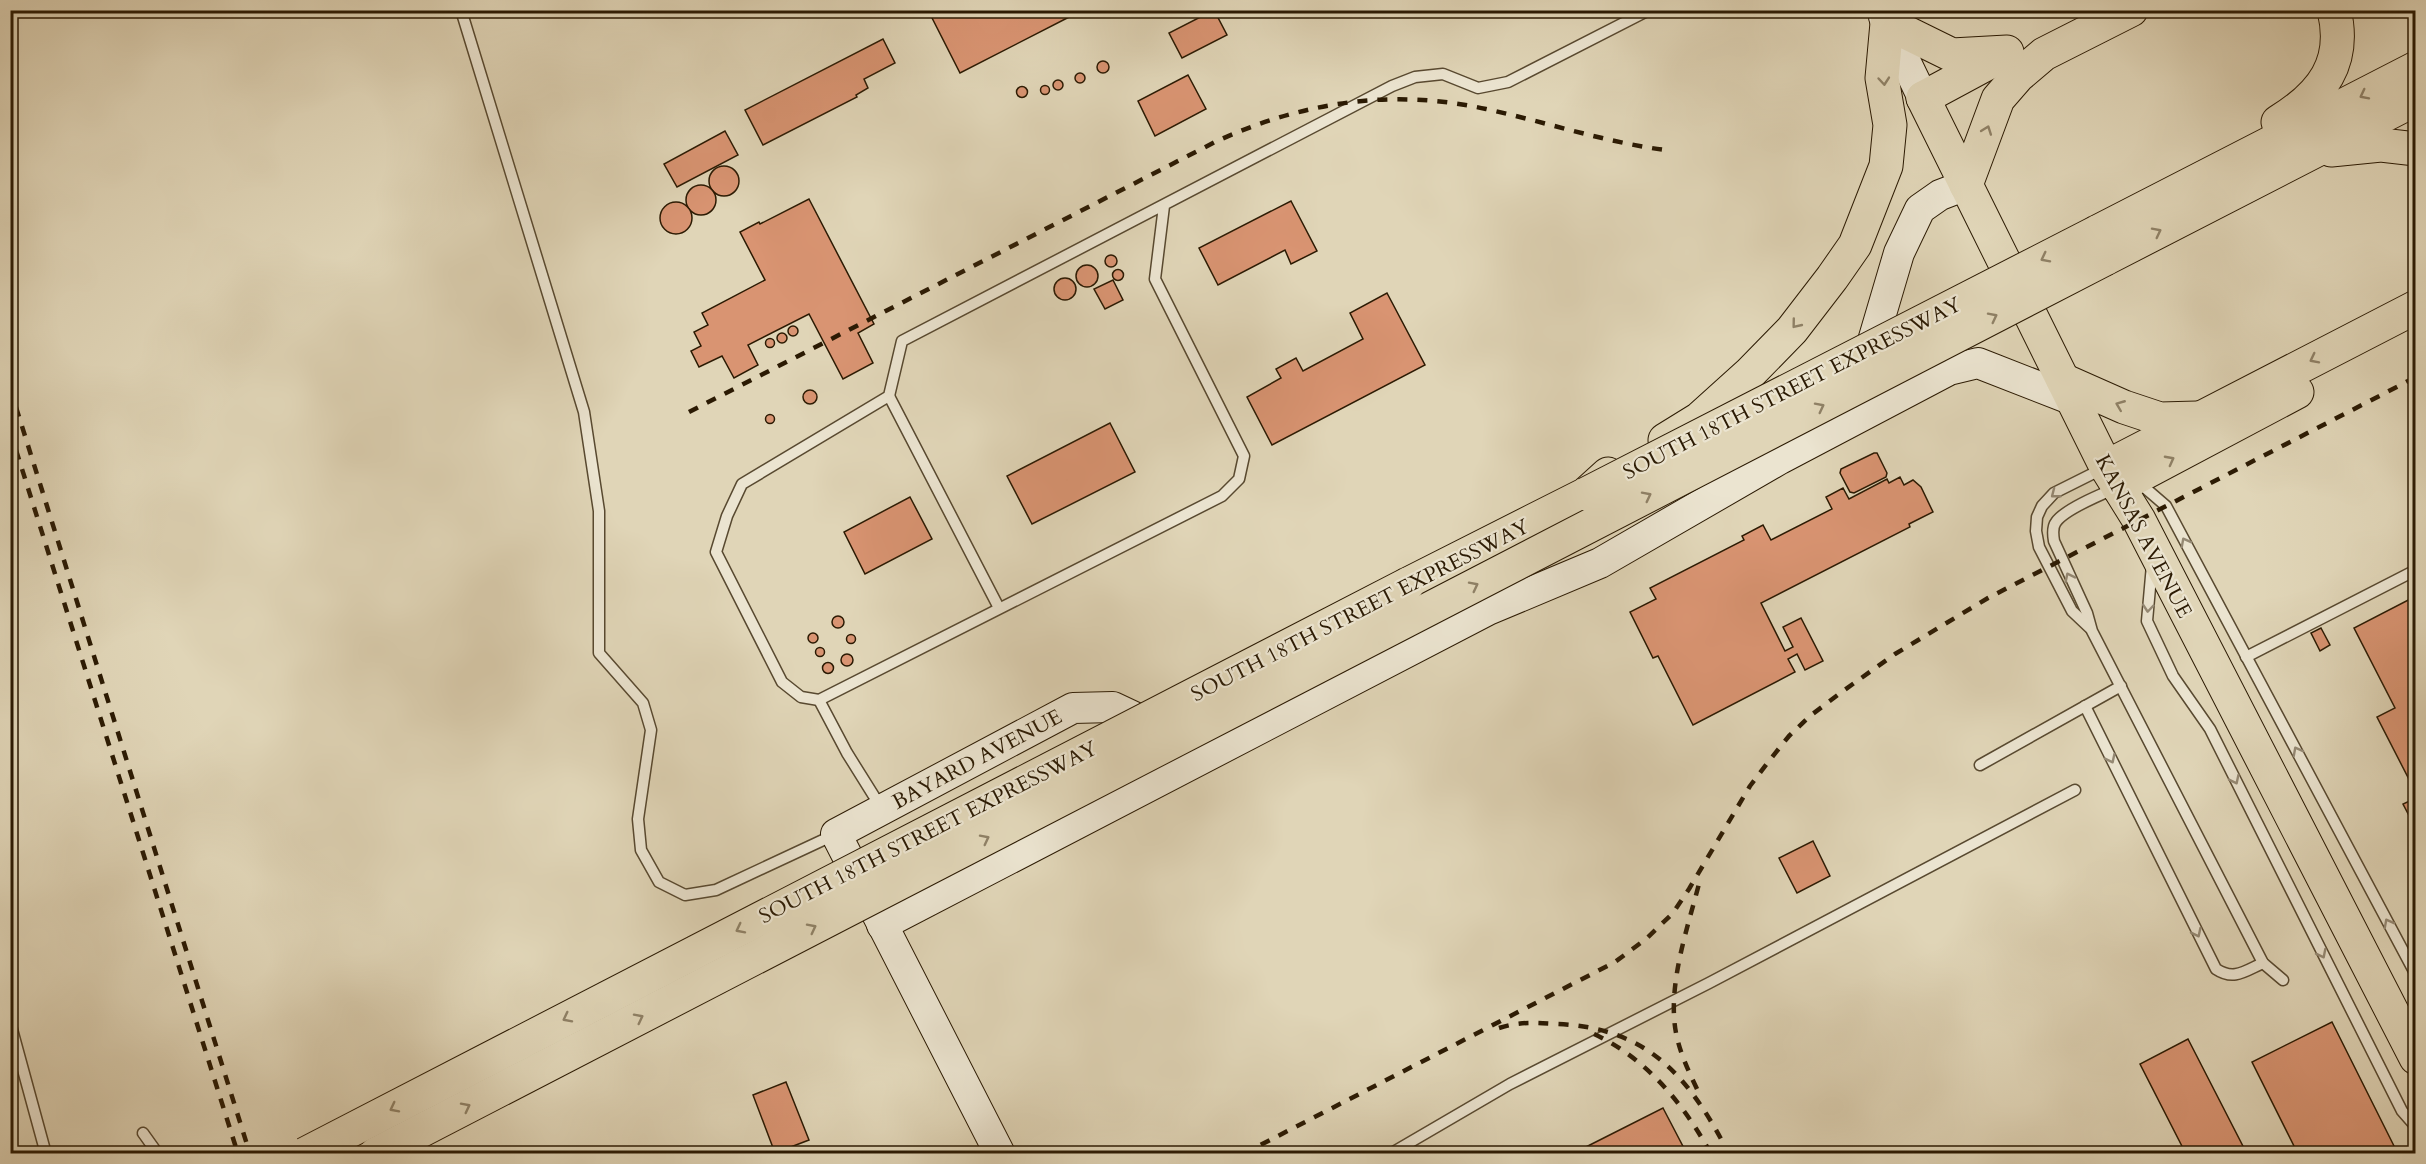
<svg xmlns="http://www.w3.org/2000/svg" width="2426" height="1164" font-family="Cardo,serif">
	<rect width="100%" height="100%" fill="#e0d5b7"/>
	<filter id="stains"><feTurbulence type="fractalNoise" baseFrequency=".00333" numOctaves="4"/><feColorMatrix values="0 0 0 0 .2 0 0 0 0 .09 0 0 0 0 .02 0 0 0 .5 -.17"/></filter>
	<radialGradient id="worn" r=".72"><stop offset=".6" stop-color="#630" stop-opacity="0"/><stop offset="1" stop-color="#630" stop-opacity=".3"/></radialGradient>
	<g fill="#d99472" stroke="#2b1a03" stroke-width="1.5">
		<polygon points="928,10 1074,10 1075,14 960,73"/>
		<polygon points="1214,10 1227,35 1182,58 1169,33"/>
		<polygon points="883,39 895,63 864,79 868,88 856,95 857,97 763,145 745,110"/>
		<circle cx="1103" cy="67" r="6"/>
		<circle cx="1080" cy="78" r="5"/>
		<polygon points="1188,75 1206,109 1155,136 1138,101"/>
		<circle cx="1058" cy="85" r="5"/>
		<circle cx="1045" cy="90" r="4.5"/>
		<circle cx="1022" cy="92" r="5.5"/>
		<polygon points="725,131 738,155 677,187 664,164"/>
		<circle cx="724" cy="181" r="15"/>
		<circle cx="701" cy="200" r="15"/>
		<polygon points="809,199 874,324 858,333 873,363 843,379 809,314 748,345 758,365 734,378 722,356 699,367 691,351 701,346 694,332 708,325 702,313 765,280 740,232 759,222 760,224"/>
		<polygon points="1291,201 1317,251 1291,264 1285,250 1218,285 1199,248"/>
		<circle cx="676" cy="218" r="16"/>
		<circle cx="1111" cy="261" r="6"/>
		<circle cx="1087" cy="276" r="11"/>
		<circle cx="1118" cy="275" r="5.5"/>
		<circle cx="1065" cy="289" r="11"/>
		<polygon points="1113,280 1123,300 1105,309 1094,289"/>
		<polygon points="1387,293 1425,365 1272,445 1247,397 1281,378 1276,369 1296,358 1303,371 1363,339 1350,313"/>
		<circle cx="793" cy="331" r="5"/>
		<circle cx="782" cy="338" r="5"/>
		<circle cx="770" cy="343" r="4.5"/>
		<circle cx="810" cy="397" r="7"/>
		<circle cx="770" cy="419" r="4.5"/>
		<polygon points="1110,423 1135,472 1032,524 1007,476"/>
		<polygon points="1874,453 1877,453 1887,473 1886,477 1854,493 1850,492 1840,473 1841,469"/>
		<polygon points="1900,477 1904,485 1913,480 1921,487 1933,512 1909,524 1910,527 1761,603 1785,651 1793,647 1783,627 1801,618 1823,661 1805,670 1797,654 1788,659 1795,672 1693,725 1658,656 1653,658 1630,612 1656,599 1650,588 1744,540 1742,536 1763,525 1771,540 1832,509 1826,497 1843,488 1849,499 1887,479 1889,483"/>
		<polygon points="910,497 932,539 865,574 844,532"/>
		<polygon points="2416,596 2416,793 2377,717 2395,708 2354,628"/>
		<circle cx="838" cy="622" r="6"/>
		<polygon points="2321,628 2330,645 2320,651 2311,633"/>
		<circle cx="813" cy="638" r="5"/>
		<circle cx="851" cy="639" r="4.5"/>
		<circle cx="820" cy="652" r="4.5"/>
		<circle cx="847" cy="660" r="6"/>
		<circle cx="828" cy="668" r="5.5"/>
		<polygon points="2416,798 2416,829 2403,804"/>
		<polygon points="1813,841 1830,876 1797,893 1779,858"/>
		<polygon points="2332,1022 2398,1154 2298,1154 2252,1062"/>
		<polygon points="2188,1039 2247,1154 2186,1154 2140,1064"/>
		<polygon points="786,1082 809,1140 775,1153 753,1095"/>
		<polygon points="1663,1108 1687,1154 1572,1154"/>
	</g>
	<g fill="none" stroke-linecap="round" stroke-linejoin="round">
		<defs>
			<g id="lane">
				<polyline points="461,10 584,412 599,511 599,653 643,703 651,730 638,819 641,850 659,882 685,895 716,890 836,834"/>
				<polyline points="1164,206 1155,279 1244,456 1239,479 1222,496 819,700 801,697 782,682 716,552 727,516 742,484 889,396 902,341 1392,86 1415,77 1443,74 1478,88 1508,82 1649,10"/>
				<polyline points="889,396 999,608"/>
				<polyline points="2135,487 2144,487 2166,506 2416,975"/>
				<path d="M 2116,488 C 2102,494 2065,509 2056,522 C 2052,527 2053,535 2054,541 L 2087,613 L 2092,631 L 2263,963 L 2283,980"/>
				<polyline points="2152,565 2147,621 2173,676 2210,729 2402,1111 2416,1127"/>
				<polyline points="2090,628 2072,611 2039,547 2036,531 2037,517 2042,506 2054,493 2104,468"/>
				<polyline points="2246,657 2416,570"/>
				<polyline points="819,700 847,753 882,809"/>
				<path d="M 2085,706 L 2216,969 C 2234,981 2245,971 2263,963"/>
				<polyline points="1980,765 2121,686"/>
				<polyline points="10,1022 46,1154"/>
				<polyline points="143,1133 158,1154"/>
				<polyline points="1390,1154 1510,1084 1709,983 2075,790"/>
			</g>
			<g id="secondary">
				<polyline points="1884,17 1923,98"/>
				<polyline points="1861,361 1868,358 1899,253 1920,209 1940,195 1966,185"/>
				<polyline points="882,925 1488,610 1600,563 1780,459 1949,370 1978,363 2073,400"/>
				<polyline points="1000,1154 836,834 1073,708 1113,707 1147,723 1160,717"/>
			</g>
			<polyline id="primary" points="1923,98 2106,467 2139,520 2416,1058"/>
			<g id="highway">
				<polyline points="1923,98 2001,56"/>
				<path d="M 2278,122 C 2322,95 2347,63 2334,10"/>
				<polyline points="2331,150 2381,145 2416,149"/>
				<polyline points="1966,185 1998,99 2018,76 2044,54 2131,10"/>
				<polyline points="2097,232 2416,68"/>
				<polyline points="2105,259 2416,99"/>
				<polyline points="2063,380 2124,407 2160,419 2197,418"/>
				<polyline points="1665,440 1699,419 1750,373 1792,330 1832,278 1855,245 1886,166 1890,125 1882,78 1887,23 1952,55 2007,52"/>
				<polyline points="2106,467 2416,307"/>
				<polyline points="2118,487 2297,392"/>
				<polyline points="1408,584 1586,494 1608,474"/>
			</g>
		</defs>
		<use href="#lane" stroke="#584930" stroke-width="13"/>
		<use href="#secondary" stroke="#2b1a03" stroke-width="32"/>
		<use href="#primary" stroke="#2b1a03" stroke-width="35"/>
		<use href="#highway" stroke="#2b1a03" stroke-width="35"/>
		<use href="#lane" stroke="#ebe4d0" stroke-width="10"/>
		<use href="#secondary" stroke="#ebe4d0" stroke-width="30"/>
		<use href="#primary" stroke="#e0d5b7" stroke-width="33"/>
		<use href="#highway" stroke="#e0d5b7" stroke-width="33"/>
		<g stroke="#2b1a03" stroke-width="4.5" stroke-dasharray="10 10" stroke-linecap="butt">
			<polyline points="10,388 250,1154"/>
			<path d="M 689,412 L 1215,142 C 1302,102 1391,88 1486,109 C 1546,122 1604,142 1665,150"/>
			<polyline points="10,431 238,1154"/>
			<path d="M 1499,1028 C 1521,1021 1536,1023 1558,1024 C 1649,1028 1690,1078 1729,1154"/>
			<path d="M 1594,1034 C 1646,1058 1684,1104 1711,1154"/>
			<path d="M 1697,1089 C 1688,1070 1680,1053 1676,1033 C 1667,985 1688,927 1700,880"/>
			<polyline points="1243,1154 1615,962 1646,939 1673,913 1689,889 1750,786 1769,761 1789,736 1810,716 1843,691 1895,654 1988,598 2416,377"/>
		</g>
		<defs>
			<g id="highway-bridge">
				<polyline points="1586,494 2097,232"/>
				<polyline points="305,1154 1408,584"/>
				<polyline points="376,1154 2105,259"/>
			</g>
		</defs>
		<use href="#highway-bridge" stroke="#2b1a03" stroke-width="35" stroke-linecap="butt"/>
		<use href="#highway-bridge" stroke="#e0d5b7" stroke-width="33"/>
	</g>
	<defs><path id="oneway-chevron" d="M-2-3.5L2.5 0L-2 3.5" fill="none" stroke-width="1.6" stroke-linecap="round" stroke-linejoin="round" transform="scale(1.5)"/></defs>
	<g stroke="#8f8166">
		<use href="#oneway-chevron" transform="translate(1884 81) rotate(85)"/>
		<use href="#oneway-chevron" transform="translate(2364 95) rotate(153)"/>
		<use href="#oneway-chevron" transform="translate(1987 130) rotate(-70)"/>
		<use href="#oneway-chevron" transform="translate(2157 232) rotate(-27)"/>
		<use href="#oneway-chevron" transform="translate(2045 258) rotate(153)"/>
		<use href="#oneway-chevron" transform="translate(1993 317) rotate(-27)"/>
		<use href="#oneway-chevron" transform="translate(1796 324) rotate(129)"/>
		<use href="#oneway-chevron" transform="translate(2314 359) rotate(153)"/>
		<use href="#oneway-chevron" transform="translate(2120 405) rotate(-158)"/>
		<use href="#oneway-chevron" transform="translate(1820 407) rotate(-27)"/>
		<use href="#oneway-chevron" transform="translate(2170 460) rotate(-28)"/>
		<use href="#oneway-chevron" transform="translate(1647 496) rotate(-27)"/>
		<use href="#oneway-chevron" transform="translate(1474 586) rotate(-27)"/>
		<use href="#oneway-chevron" transform="translate(985 839) rotate(-27)"/>
		<use href="#oneway-chevron" transform="translate(812 928) rotate(-27)"/>
		<use href="#oneway-chevron" transform="translate(740 929) rotate(153)"/>
		<use href="#oneway-chevron" transform="translate(567 1018) rotate(153)"/>
		<use href="#oneway-chevron" transform="translate(639 1018) rotate(-27)"/>
		<use href="#oneway-chevron" transform="translate(466 1107) rotate(-27)"/>
		<use href="#oneway-chevron" transform="translate(394 1108) rotate(153)"/>
	</g>
	<g stroke="#958974">
		<use href="#oneway-chevron" transform="translate(2055 494) rotate(142)"/>
		<use href="#oneway-chevron" transform="translate(2185 542) rotate(-118)"/>
		<use href="#oneway-chevron" transform="translate(2069 577) rotate(-116)"/>
		<use href="#oneway-chevron" transform="translate(2148 608) rotate(95)"/>
		<use href="#oneway-chevron" transform="translate(2297 751) rotate(-118)"/>
		<use href="#oneway-chevron" transform="translate(2111 759) rotate(64)"/>
		<use href="#oneway-chevron" transform="translate(2235 780) rotate(64)"/>
		<use href="#oneway-chevron" transform="translate(2388 923) rotate(-118)"/>
		<use href="#oneway-chevron" transform="translate(2197 933) rotate(64)"/>
		<use href="#oneway-chevron" transform="translate(2322 954) rotate(63)"/>
	</g>
	<g text-anchor="middle" stroke-width="4.5" stroke-linejoin="round" paint-order="stroke">
		<g font-size="21" fill="#2b1a03" stroke="#ebe4d0">
			<text transform="translate(1792 388) rotate(-27)" y="7">SOUTH 18TH STREET EXPRESSWAY</text>
			<text transform="translate(2144 536) rotate(62)" y="7">KANSAS AVENUE</text>
			<text transform="translate(1360 610) rotate(-27)" y="7">SOUTH 18TH STREET EXPRESSWAY</text>
			<text transform="translate(977 759) rotate(-28)" y="7">BAYARD AVENUE</text>
			<text transform="translate(928 832) rotate(-27)" y="7">SOUTH 18TH STREET EXPRESSWAY</text>
		</g>
	</g>
	<rect width="2426" height="1164" fill="none" stroke="#e0d5b7" stroke-width="36"/>
	<rect x="12" y="12" width="2402" height="1140" fill="none" stroke="#2b1a03" stroke-width="3"/>
	<rect x="18" y="18" width="2390" height="1128" fill="none" stroke="#2b1a03" stroke-width="1.5"/>
	<rect width="100%" height="100%" filter="url(#stains)"/>
	<rect width="100%" height="100%" fill="url(#worn)"/>
</svg>
